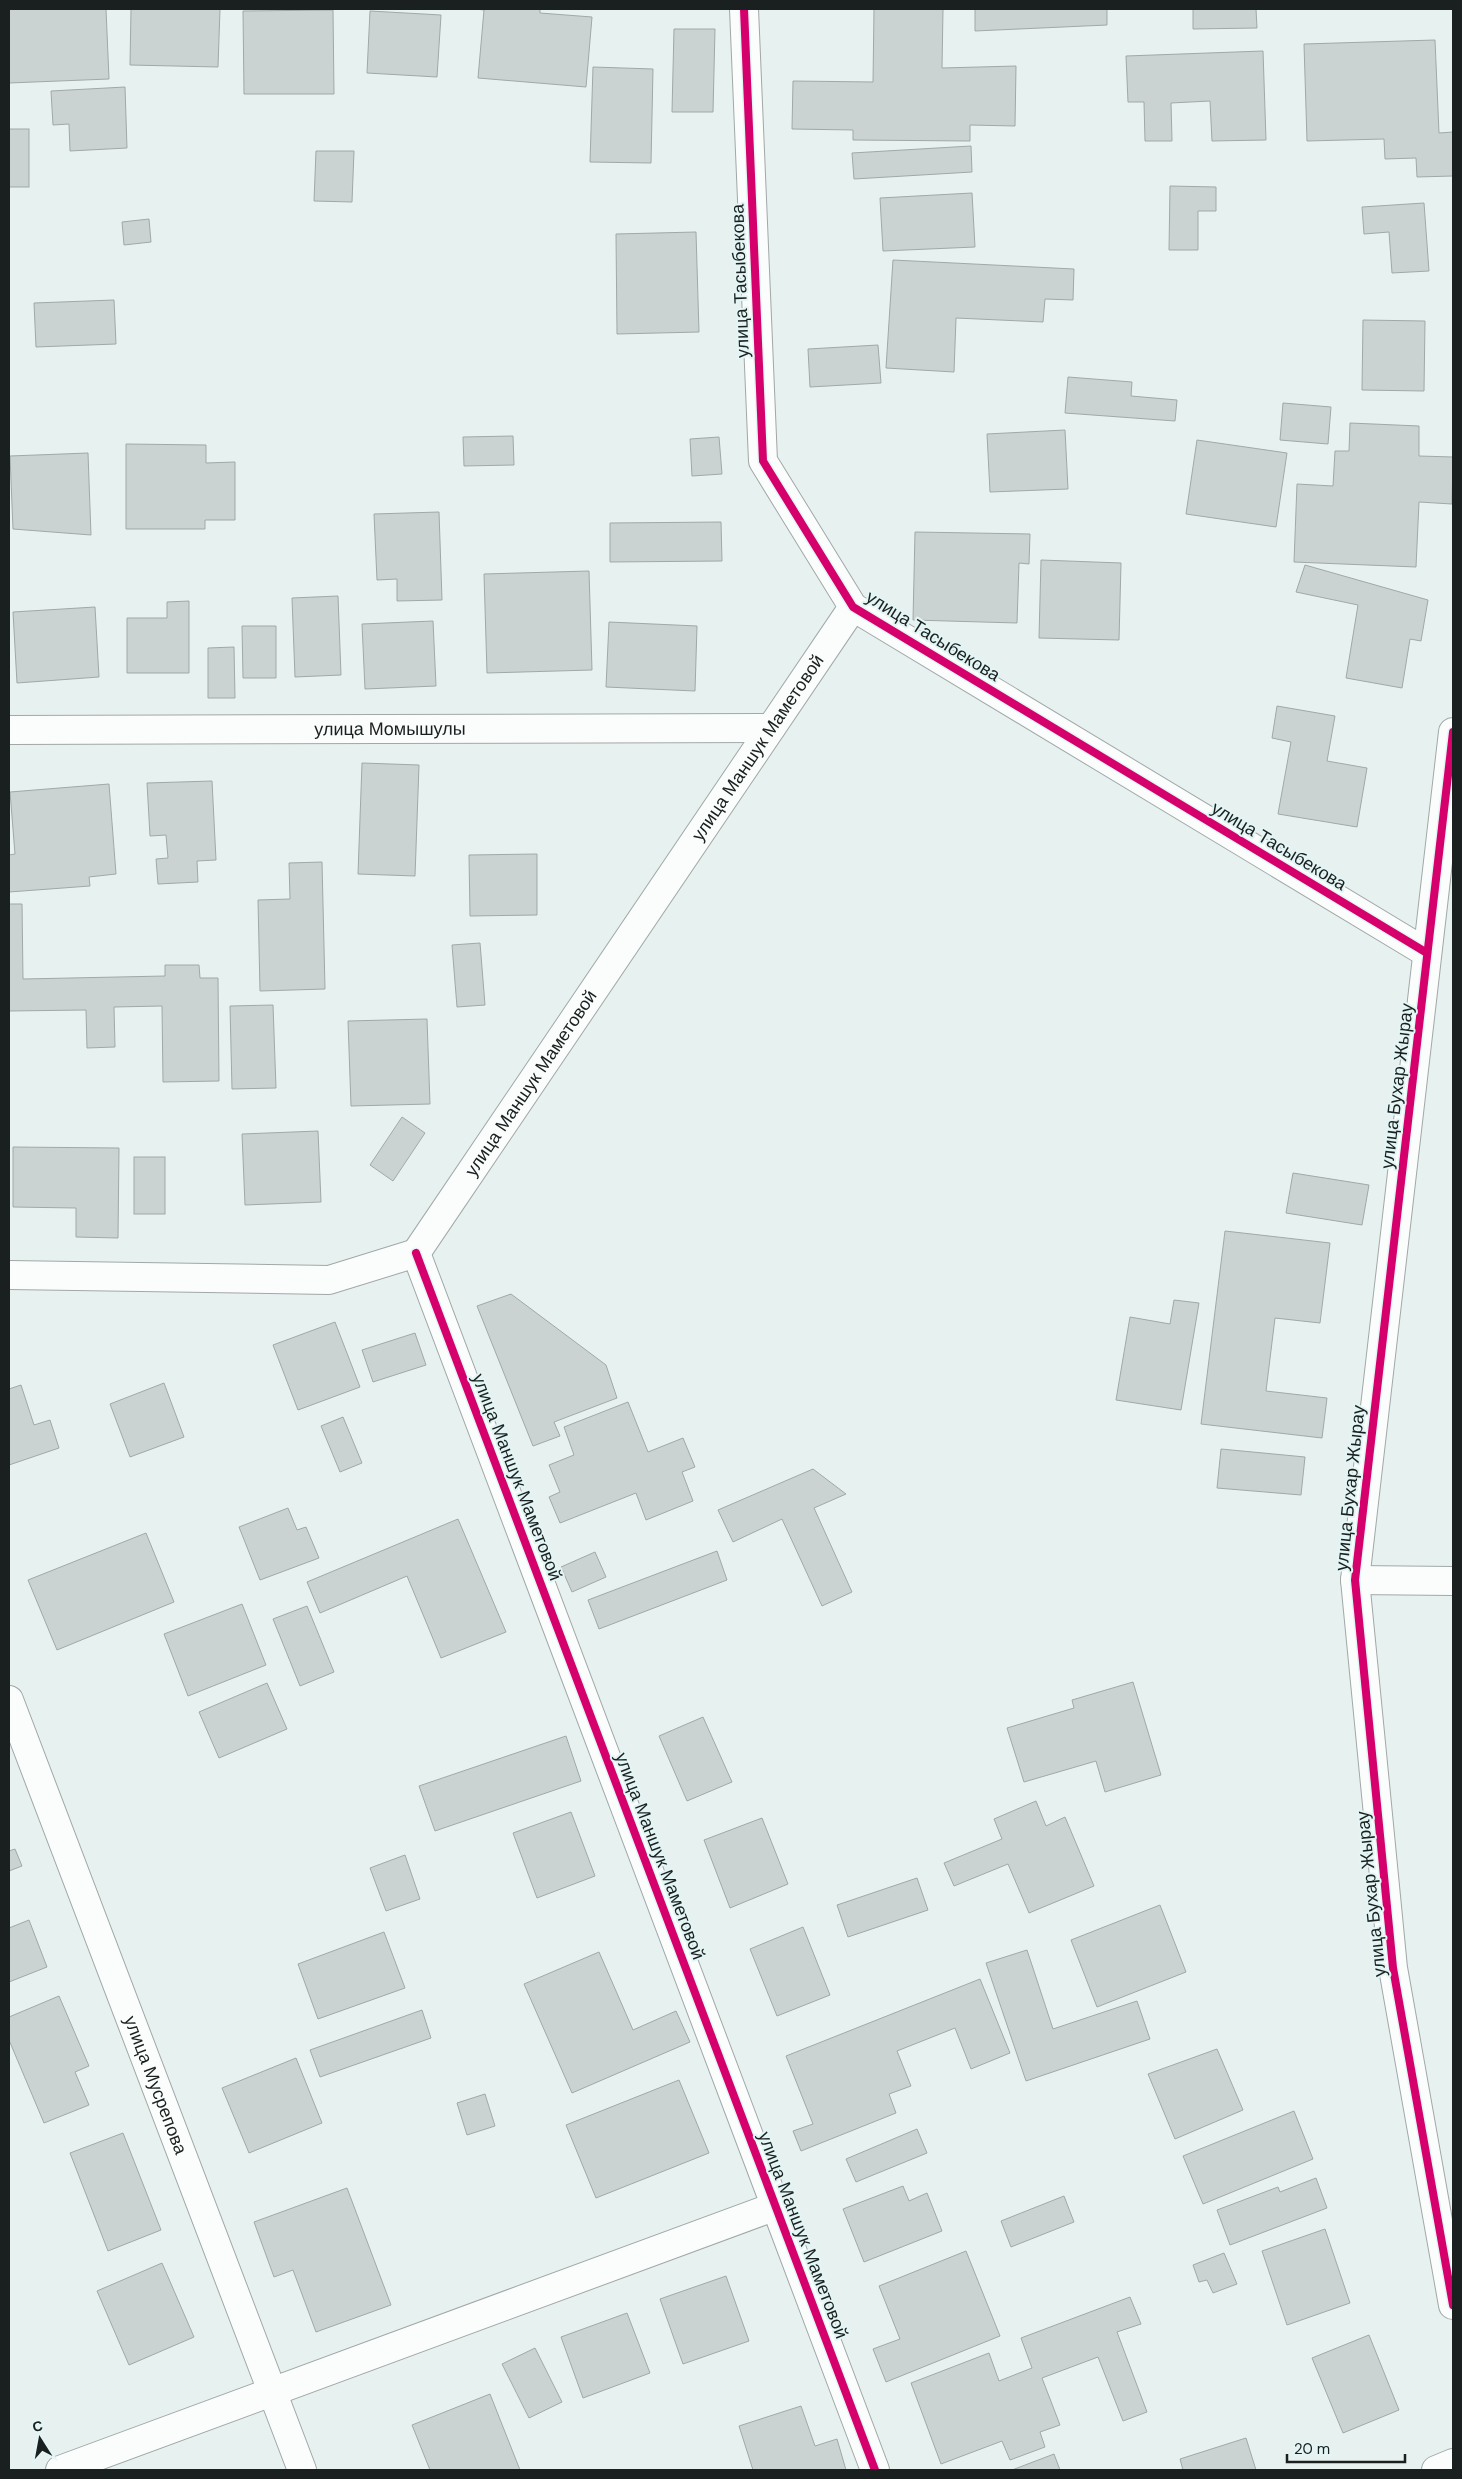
<svg xmlns="http://www.w3.org/2000/svg" width="1462" height="2479" font-family="'DM Sans',sans-serif">
	<rect width="100%" height="100%" fill="#e7f1f0"/>
	<g fill="#cad2d2" stroke="#a1a9a8">
		<polygon points="9,9 106,9 109,79 9,83"/>
		<polygon points="131,9 220,9 218,67 130,65"/>
		<polygon points="476,9 540,9 540,13 592,17 586,87 478,78 484,10"/>
		<polygon points="874,9 943,9 942,68 1016,66 1015,126 970,125 970,141 853,140 853,130 792,129 793,81 873,82"/>
		<polygon points="975,9 1107,9 1107,25 975,31"/>
		<polygon points="1193,9 1256,9 1257,28 1193,29"/>
		<polygon points="333,10 334,94 244,94 243,11"/>
		<polygon points="370,11 441,15 437,77 367,73"/>
		<polygon points="674,29 715,29 713,112 672,112"/>
		<polygon points="1435,40 1439,133 1453,132 1453,176 1417,177 1416,158 1385,159 1384,139 1307,141 1304,44"/>
		<polygon points="1263,51 1266,140 1212,141 1210,101 1171,103 1172,141 1145,141 1144,102 1128,102 1126,56"/>
		<polygon points="593,67 653,69 651,163 590,162"/>
		<polygon points="125,87 127,148 70,151 69,124 53,125 51,91"/>
		<rect x="9" y="129" width="20" height="58"/>
		<polygon points="971,146 972,172 854,179 852,153"/>
		<polygon points="316,151 354,151 352,202 314,201"/>
		<polygon points="1170,186 1216,187 1216,211 1198,211 1198,250 1169,250"/>
		<polygon points="972,193 975,247 883,251 880,198"/>
		<polygon points="1424,203 1429,271 1392,273 1389,232 1364,234 1362,207"/>
		<polygon points="149,219 151,242 124,245 122,222"/>
		<polygon points="696,232 699,332 617,334 616,234"/>
		<polygon points="893,260 1074,269 1073,300 1045,299 1043,322 956,318 954,372 886,368"/>
		<polygon points="114,300 116,344 36,347 34,303"/>
		<polygon points="1363,320 1425,321 1424,391 1362,390"/>
		<polygon points="878,345 881,383 810,387 808,349"/>
		<polygon points="1068,377 1132,382 1131,396 1177,400 1175,421 1065,413"/>
		<polygon points="1283,403 1331,407 1328,444 1280,440"/>
		<polygon points="1350,423 1419,426 1419,456 1453,457 1452,504 1419,502 1416,567 1294,562 1297,484 1333,486 1335,451 1349,451"/>
		<polygon points="1065,430 1068,489 990,492 987,434"/>
		<polygon points="513,436 514,465 464,466 463,437"/>
		<polygon points="719,437 722,474 692,476 690,439"/>
		<polygon points="1197,440 1287,453 1276,527 1186,514"/>
		<polygon points="126,444 206,445 206,463 235,462 235,520 205,520 205,529 126,529"/>
		<polygon points="88,453 91,535 13,529 10,456"/>
		<polygon points="439,512 442,600 397,601 397,579 377,580 374,514"/>
		<polygon points="721,522 722,561 610,562 610,523"/>
		<polygon points="915,532 1030,534 1029,564 1019,563 1017,623 913,620"/>
		<polygon points="1041,560 1121,563 1119,640 1039,638"/>
		<polygon points="1305,565 1428,600 1421,641 1410,639 1402,688 1346,678 1358,605 1296,592"/>
		<polygon points="589,571 592,670 487,673 484,574"/>
		<polygon points="338,596 341,675 295,677 292,598"/>
		<polygon points="189,601 189,673 127,673 127,618 167,618 167,602"/>
		<polygon points="95,607 99,677 17,683 13,612"/>
		<polygon points="433,621 436,686 365,689 362,624"/>
		<polygon points="609,622 697,626 695,691 606,687"/>
		<polygon points="242,626 276,626 276,678 243,678"/>
		<polygon points="234,647 235,698 208,698 208,648"/>
		<polygon points="1277,706 1335,716 1327,761 1367,768 1357,827 1278,814 1291,742 1272,738"/>
		<polygon points="362,763 419,765 415,876 358,874"/>
		<polygon points="212,781 216,860 197,861 198,882 158,884 156,859 168,858 166,835 150,836 147,783"/>
		<polygon points="109,784 116,874 89,877 90,886 9,892 9,855 15,854 10,792"/>
		<polygon points="537,854 537,915 470,916 469,855"/>
		<polygon points="322,862 325,989 260,991 258,900 290,899 289,863"/>
		<polygon points="9,904 22,904 23,979 165,976 165,965 199,965 200,978 218,978 219,1081 163,1082 162,1006 114,1007 115,1047 87,1048 86,1010 9,1011"/>
		<polygon points="480,943 485,1005 457,1007 452,945"/>
		<polygon points="273,1005 276,1088 232,1089 230,1006"/>
		<polygon points="427,1019 430,1104 351,1106 348,1021"/>
		<polygon points="402,1117 425,1133 393,1181 370,1165"/>
		<polygon points="318,1131 321,1202 245,1205 242,1134"/>
		<polygon points="13,1147 119,1148 118,1238 76,1237 76,1208 13,1207"/>
		<rect x="134" y="1157" width="31" height="57"/>
		<polygon points="1293,1173 1369,1185 1362,1225 1286,1213"/>
		<polygon points="1225,1231 1330,1243 1320,1323 1275,1318 1266,1391 1327,1398 1322,1438 1201,1424"/>
		<polygon points="511,1294 606,1365 617,1398 554,1422 560,1436 533,1446 477,1306"/>
		<polygon points="1174,1300 1199,1303 1181,1410 1116,1400 1130,1317 1170,1324"/>
		<polygon points="335,1322 360,1387 298,1410 273,1345"/>
		<polygon points="415,1333 426,1365 373,1382 362,1350"/>
		<polygon points="164,1383 184,1437 130,1457 110,1404"/>
		<polygon points="21,1385 34,1425 50,1420 59,1448 9,1465 9,1389"/>
		<polygon points="628,1402 648,1452 683,1438 695,1467 682,1472 693,1501 646,1520 636,1493 560,1523 549,1497 560,1492 549,1465 574,1455 564,1427"/>
		<polygon points="343,1417 362,1463 340,1472 321,1426"/>
		<polygon points="1221,1449 1305,1457 1301,1495 1217,1488"/>
		<polygon points="813,1469 846,1494 814,1508 852,1592 822,1606 782,1519 733,1542 718,1510"/>
		<polygon points="288,1508 297,1530 306,1527 319,1558 260,1580 239,1527"/>
		<polygon points="458,1519 506,1632 441,1658 407,1576 320,1613 307,1582"/>
		<polygon points="146,1533 174,1602 57,1650 28,1580"/>
		<polygon points="717,1551 727,1580 599,1629 588,1600"/>
		<polygon points="595,1552 606,1577 572,1592 561,1567"/>
		<polygon points="242,1604 266,1665 188,1696 164,1634"/>
		<polygon points="307,1606 334,1672 300,1686 273,1619"/>
		<polygon points="1133,1682 1161,1775 1105,1792 1096,1761 1024,1782 1007,1728 1074,1708 1072,1700"/>
		<polygon points="267,1683 287,1729 219,1758 199,1712"/>
		<polygon points="703,1717 732,1782 687,1801 659,1736"/>
		<polygon points="566,1736 581,1781 435,1831 419,1786"/>
		<polygon points="1036,1801 1046,1826 1065,1817 1094,1886 1029,1913 1008,1864 954,1886 944,1863 1002,1839 994,1819"/>
		<polygon points="571,1812 595,1876 537,1898 513,1833"/>
		<polygon points="762,1818 788,1884 730,1908 704,1840"/>
		<polygon points="15,1849 22,1866 9,1871 9,1851"/>
		<polygon points="405,1855 420,1899 386,1911 370,1868"/>
		<polygon points="917,1878 928,1910 848,1937 837,1905"/>
		<polygon points="1160,1905 1186,1972 1097,2007 1071,1940"/>
		<polygon points="29,1920 47,1967 9,1982 9,1928"/>
		<polygon points="803,1927 830,1995 777,2016 750,1949"/>
		<polygon points="384,1932 405,1988 318,2019 298,1964"/>
		<polygon points="1027,1950 1053,2029 1137,2001 1150,2039 1026,2081 986,1963"/>
		<polygon points="599,1952 633,2030 676,2011 690,2042 572,2093 524,1984"/>
		<polygon points="980,1979 1010,2053 971,2069 955,2028 897,2051 911,2086 889,2094 896,2113 801,2151 793,2131 813,2124 786,2056"/>
		<polygon points="59,1996 89,2066 75,2072 89,2105 44,2123 9,2040 9,2017"/>
		<polygon points="422,2010 431,2038 320,2077 310,2050"/>
		<polygon points="1217,2049 1243,2110 1175,2139 1148,2074"/>
		<polygon points="296,2058 322,2123 249,2153 222,2088"/>
		<polygon points="679,2080 709,2153 596,2198 566,2125"/>
		<polygon points="485,2094 495,2126 467,2135 457,2103"/>
		<polygon points="1294,2111 1313,2159 1203,2204 1183,2156"/>
		<polygon points="917,2129 927,2153 856,2182 846,2159"/>
		<polygon points="123,2133 161,2230 108,2251 70,2153"/>
		<polygon points="1316,2178 1327,2208 1230,2245 1217,2210 1278,2187 1280,2192"/>
		<polygon points="903,2186 909,2201 927,2193 942,2231 864,2262 843,2209"/>
		<polygon points="347,2188 391,2305 316,2332 293,2270 274,2277 254,2222"/>
		<polygon points="1064,2196 1074,2222 1011,2247 1001,2221"/>
		<polygon points="1325,2229 1350,2303 1287,2325 1262,2251"/>
		<polygon points="966,2251 1000,2336 886,2382 873,2349 900,2339 879,2286"/>
		<polygon points="1224,2253 1237,2284 1213,2293 1207,2280 1199,2282 1193,2265"/>
		<polygon points="162,2263 194,2337 129,2365 97,2291"/>
		<polygon points="726,2276 749,2341 683,2364 660,2299"/>
		<polygon points="1130,2297 1141,2324 1117,2332 1147,2412 1123,2421 1098,2357 1042,2378 1060,2425 1040,2432 1045,2447 1010,2460 1002,2441 941,2464 911,2383 989,2353 999,2381 1032,2368 1021,2338"/>
		<polygon points="627,2313 650,2373 583,2398 561,2337"/>
		<polygon points="1369,2335 1399,2410 1343,2433 1312,2358"/>
		<polygon points="535,2348 562,2402 529,2418 502,2364"/>
		<polygon points="490,2394 520,2470 430,2470 412,2425"/>
		<polygon points="801,2406 815,2446 837,2439 846,2470 753,2470 739,2426"/>
		<polygon points="1246,2438 1256,2470 1183,2470 1180,2459"/>
		<polygon points="1054,2454 1060,2470 1012,2470"/>
	</g>
	<g fill="none" stroke-linecap="round" stroke-linejoin="round">
		<defs>
			<g id="minor">
				<polyline points="744,9 763,461 853,607 1427,953"/>
				<path id="s1" d="M 9,730 L 771,728"/>
				<polyline points="1453,732 1355,1580 1393,1968 1453,2305"/>
				<polyline points="416,1253 875,2470"/>
				<path id="s2" d="M 416,1253 L 853,607"/>
				<polyline points="9,1275 329,1280 416,1253"/>
				<polyline points="1355,1580 1453,1581"/>
				<path id="s3" d="M 9,1700 L 302,2470"/>
				<polyline points="60,2470 776,2206"/>
				<polyline points="1436,2470 1453,2463"/>
			</g>
		</defs>
		<use href="#minor" stroke="#a1a8a7" stroke-width="30"/>
		<use href="#minor" stroke="#fbfdfd" stroke-width="28"/>
		<defs>
			<g id="cycleway">
				<polyline points="744,9 763,461 853,607 1427,953"/>
				<polyline points="1453,732 1355,1580 1393,1968 1453,2305"/>
				<polyline points="416,1253 875,2470"/>
			</g>
		</defs>
		<use href="#cycleway" stroke="#e3f5f4" stroke-width="11"/>
		<use href="#cycleway" stroke="#d6006c" stroke-width="8"/>
	</g>
	<g text-anchor="middle" stroke-width="4" stroke-linejoin="round" paint-order="stroke">
		<g font-size="18" fill="#19201f" stroke="#e3f5f4">
			<text transform="translate(740 281) rotate(-92)" y="6">улица Тасыбекова</text>
			<text transform="translate(933 636) rotate(32)" y="6">улица Тасыбекова</text>
			<text dy="6" stroke="none"><textPath href="#s1" startOffset="381">улица Момышулы</textPath></text>
			<text dy="6" stroke="none"><textPath href="#s2" startOffset="610">улица Маншук Маметовой</textPath></text>
			<text transform="translate(1279 846) rotate(31)" y="6">улица Тасыбекова</text>
			<text dy="6" stroke="none"><textPath href="#s2" startOffset="205">улица Маншук Маметовой</textPath></text>
			<text transform="translate(1397 1086) rotate(-83)" y="6">улица Бухар Жырау</text>
			<text transform="translate(517 1477) rotate(69)" y="6">улица Маншук Маметовой</text>
			<text transform="translate(1350 1488) rotate(-84)" y="6">улица Бухар Жырау</text>
			<text transform="translate(660 1856) rotate(69)" y="6">улица Маншук Маметовой</text>
			<text transform="translate(1371 1894) rotate(-96)" y="6">улица Бухар Жырау</text>
			<text dy="6" stroke="none"><textPath href="#s3" startOffset="412">улица Мусрепова</textPath></text>
			<text transform="translate(803 2235) rotate(69)" y="6">улица Маншук Маметовой</text>
		</g>
	</g>
	<rect width="1462" height="2479" fill="none" stroke="#19201f" stroke-width="20"/>
	<g transform="translate(40 2439) rotate(349)" stroke="#e3f5f4" stroke-width="4" paint-order="stroke">
	<path d="M0-4L9 19L0 12L-9 19Z" fill="#19201f"/>
	<text y="-8" font-size="14" font-weight="bold" text-anchor="middle" fill="#19201f">С</text>
	</g>
	<path d="M1287 2454v8h118v-8" fill="none" stroke="#19201f" stroke-width="2.5"/>
	<text x="1294" y="2454" font-size="15" fill="#19201f" stroke="#e3f5f4" stroke-width="4" paint-order="stroke">20 m</text>
</svg>
